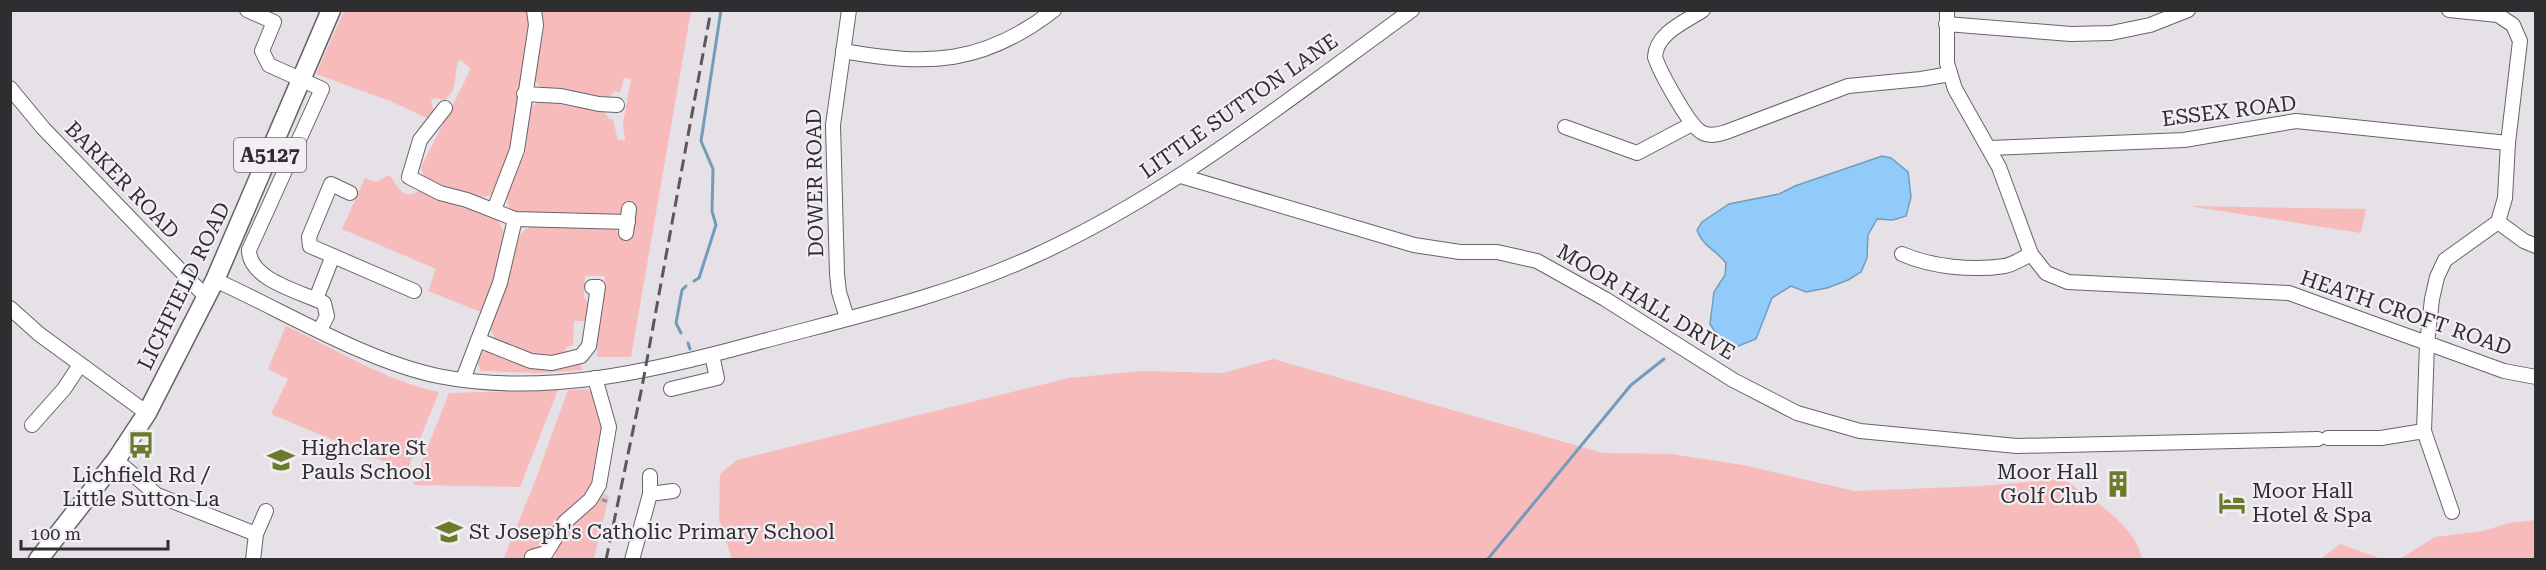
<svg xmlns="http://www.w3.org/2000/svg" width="2546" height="570" font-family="'Roboto Serif',serif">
	<rect width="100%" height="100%" fill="#e5e1e7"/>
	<g fill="#f7bbbb">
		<path d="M 528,10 L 530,19 L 510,148 L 492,195 C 472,202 443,187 424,177 L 421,167 L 471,69 L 460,59 C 452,71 460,91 444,100 L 435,98 L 431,100 L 434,112 L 431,120 L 390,101 L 316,74 L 344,11 Z"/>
		<path d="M 539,11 L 691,11 L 631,357 L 597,357 L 597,349 L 595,348 L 605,276 L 585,276 L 584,297 L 588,303 L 586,321 L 574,321 L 573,345 L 567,347 L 563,355 L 534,355 L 495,340 L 490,327 L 507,284 L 520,234 L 529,227 L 549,226 L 615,228 L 619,235 L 632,238 L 637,207 L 625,204 L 622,213 L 617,216 L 516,213 C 494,205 520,166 526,151 L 524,150 L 530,107 L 540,101 L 604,112 L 609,119 L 613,120 L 618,140 L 625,140 L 623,123 L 631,79 L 624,78 L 620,93 L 615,91 L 608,98 L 563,89 L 541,88 L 534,79 L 544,28 L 541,27 Z"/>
		<path d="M 390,175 C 397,187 405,202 419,190 C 444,203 471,209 497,219 L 504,232 L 495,273 L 481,312 L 428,291 L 436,269 L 342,229 L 365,178 L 375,182 Z"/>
		<polygon points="2188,206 2366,209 2361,233"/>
		<path d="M 286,326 C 336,349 385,381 439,392 L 407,471 L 271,414 L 288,379 L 268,369 Z"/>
		<polygon points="486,351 580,360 582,370 538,373 481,371 477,361 482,352"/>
		<path d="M 1273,359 L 1603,453 L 1671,454 L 1743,465 L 1854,491 L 1982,486 L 2064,479 C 2091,500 2135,523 2142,559 L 732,559 L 719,520 L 720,474 L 737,460 L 1069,378 L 1141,371 L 1223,373 Z"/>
		<path d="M 587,389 L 592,392 L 602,426 L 605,426 C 602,440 599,476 593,487 C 585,502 540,524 548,543 L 531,559 L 503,560 L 534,484 L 568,390 Z"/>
		<polygon points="558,390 520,487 413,485 449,393"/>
		<path d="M 601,493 L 609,496 L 594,559 L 556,559 C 550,537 586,508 601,493 Z"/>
		<polygon points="2535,520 2535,559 2400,559 2435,537 2483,531 2509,523"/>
		<polygon points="2340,544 2382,559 2321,559"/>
	</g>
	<path fill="#91cbf9" stroke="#739cbc" stroke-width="1.5" d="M 1882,156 L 1891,158 L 1908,172 L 1911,197 L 1906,216 L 1893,220 L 1877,219 L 1868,235 L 1867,258 L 1861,272 L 1848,280 L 1827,288 L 1806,292 L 1791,286 L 1772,298 L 1756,339 L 1736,347 L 1721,341 L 1710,324 L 1714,292 L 1725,275 L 1726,263 C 1715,249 1703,247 1697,230 L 1702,222 L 1729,204 L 1779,194 L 1795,186 Z"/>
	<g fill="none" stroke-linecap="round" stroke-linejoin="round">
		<g stroke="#739cbc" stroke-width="3">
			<polyline points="694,281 699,278 716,225 712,211 713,169 701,141 721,10"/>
			<polyline points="681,333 676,323 682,290 686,286"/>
			<polyline points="688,343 690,349"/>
			<polyline points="603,500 606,501"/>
			<polyline points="1487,560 1631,385 1664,359"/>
		</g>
		<defs>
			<g id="minor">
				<path d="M 247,10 L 274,22 L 262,51 L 269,65 L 322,89 L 249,250 C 249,280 301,292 324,303 L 327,316 L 320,330"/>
				<path d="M 1703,10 C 1685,22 1656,33 1655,57 C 1660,72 1690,128 1703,133 C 1711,137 1719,134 1726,132 L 1848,86 L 1921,79 L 1950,74"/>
				<polyline points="1947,10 1947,63 1955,89 1999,167 2031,254 2046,273 2068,282 2289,293 2504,371 2536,377"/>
				<polyline points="2449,10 2498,15 2513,25 2520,41 2508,143 2505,198 2498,222 2445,260 2437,277 2432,299 2427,344 2424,431 2452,512"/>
				<polyline points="1946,24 2071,34 2111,33 2150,25 2188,10"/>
				<path d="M 843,51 C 928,66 983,65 1054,10"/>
				<polyline points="10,88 43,128 207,298"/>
				<polyline points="524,94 561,96 599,104 617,105"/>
				<polyline points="445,108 420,140 409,177 440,193 467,200 515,219 628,222"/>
				<polyline points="1565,127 1637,153 1692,124"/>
				<polyline points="1989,148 2184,140 2296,121 2508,143"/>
				<polyline points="1181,176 1414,245 1460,252 1497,252 1537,261 1605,299 1733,380 1797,413 1860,431 2017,446 2318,439"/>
				<polyline points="350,193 331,184 309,237 310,246 414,291"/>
				<polyline points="494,210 517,150 536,25 534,10"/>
				<polyline points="2498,222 2524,241 2536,246"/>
				<polyline points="626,233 629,209"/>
				<path d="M 1902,254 C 1932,267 1972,271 2005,266 C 2014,264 2023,258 2031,254"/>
				<path d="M 215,280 C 284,311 365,361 438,376 C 544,397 654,371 756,343 C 849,318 944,297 1032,257 C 1170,195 1290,98 1412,10"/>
				<polyline points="316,299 332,258"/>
				<polyline points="10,308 39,334 147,413"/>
				<polyline points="847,318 839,292 837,274 833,125 849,10"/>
				<polyline points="478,340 531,361 552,363 581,356 589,346 598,287 592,287"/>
				<polyline points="463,379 500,283 515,219"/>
				<polyline points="671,389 717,378 712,355"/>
				<polyline points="32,425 64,389 80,365"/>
				<polyline points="2328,438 2381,438 2424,431"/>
				<polyline points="116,460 157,495 256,534"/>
				<polyline points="650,494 673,491"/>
				<polyline points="532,557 546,553 565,522 590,500 599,485 609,427 595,378"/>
				<polyline points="253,560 256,534 266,511"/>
				<polyline points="632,560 650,494 650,476"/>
			</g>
			<polyline id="major" points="38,560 116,460 147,413 215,280 331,10"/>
		</defs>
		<use href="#minor" stroke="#676469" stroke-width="16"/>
		<use href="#major" stroke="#676469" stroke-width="21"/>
		<use href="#minor" stroke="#fff" stroke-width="14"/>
		<use href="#major" stroke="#fff" stroke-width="18"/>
		<polyline stroke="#5a585b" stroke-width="3" stroke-dasharray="12 6" stroke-linecap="butt" points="606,560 642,387 711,10"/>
	</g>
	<defs>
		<symbol id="bus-bare" viewBox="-9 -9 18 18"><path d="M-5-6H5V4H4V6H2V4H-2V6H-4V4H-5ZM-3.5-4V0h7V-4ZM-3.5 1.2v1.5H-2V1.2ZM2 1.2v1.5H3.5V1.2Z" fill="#6a7b2a" stroke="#f2eef4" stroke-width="2.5" paint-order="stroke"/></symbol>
		<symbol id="school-bare" viewBox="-9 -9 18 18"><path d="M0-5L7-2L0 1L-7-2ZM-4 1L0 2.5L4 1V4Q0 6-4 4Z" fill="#6a7b2a" stroke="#f2eef4" stroke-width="2.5" paint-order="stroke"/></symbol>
		<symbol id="building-bare" viewBox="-9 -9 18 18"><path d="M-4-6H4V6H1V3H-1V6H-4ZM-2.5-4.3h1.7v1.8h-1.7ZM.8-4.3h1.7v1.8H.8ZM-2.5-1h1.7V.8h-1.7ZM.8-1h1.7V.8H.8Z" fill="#6a7b2a" stroke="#f2eef4" stroke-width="2.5" paint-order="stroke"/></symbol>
		<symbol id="hotel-bare" viewBox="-9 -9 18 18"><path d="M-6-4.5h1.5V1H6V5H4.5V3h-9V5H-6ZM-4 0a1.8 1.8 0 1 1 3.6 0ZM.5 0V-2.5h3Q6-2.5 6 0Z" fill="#6a7b2a" stroke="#f2eef4" stroke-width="2.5" paint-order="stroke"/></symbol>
	</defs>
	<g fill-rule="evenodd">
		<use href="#bus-bare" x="122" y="426" width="38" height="38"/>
		<use href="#school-bare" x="262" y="441" width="38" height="38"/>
		<use href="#building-bare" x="2099" y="465" width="38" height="38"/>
		<use href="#hotel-bare" x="2213" y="484" width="38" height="38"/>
		<use href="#school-bare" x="430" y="513" width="38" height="38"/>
	</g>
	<g text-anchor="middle" stroke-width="4.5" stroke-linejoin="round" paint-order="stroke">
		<rect fill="#f2eef4" stroke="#69676a" stroke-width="1.5" x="234" y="138" width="72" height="34" rx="4.5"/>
		<g font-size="20" font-weight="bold" fill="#2e2d2f">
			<text x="270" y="162">A5127</text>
		</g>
		<g font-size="21" fill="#2e2d2f" stroke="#f2eef4">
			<text transform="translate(1239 106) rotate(-35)" y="7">LITTLE SUTTON LANE</text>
			<text transform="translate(2229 111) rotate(-7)" y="7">ESSEX ROAD</text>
			<text transform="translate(122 180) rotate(46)" y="7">BARKER ROAD</text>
			<text transform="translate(815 183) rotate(-91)" y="7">DOWER ROAD</text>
			<text transform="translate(184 286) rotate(-64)" y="7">LICHFIELD ROAD</text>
			<text transform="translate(1646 302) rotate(31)" y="7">MOOR HALL DRIVE</text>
			<text transform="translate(2406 313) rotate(19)" y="7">HEATH CROFT ROAD</text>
		</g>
		<g font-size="21" fill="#2e2d2f" stroke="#f2eef4" text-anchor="start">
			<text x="301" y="455">Highclare St<tspan x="301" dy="24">Pauls School</tspan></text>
			<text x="2098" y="479" text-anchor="end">Moor Hall<tspan x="2098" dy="24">Golf Club</tspan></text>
			<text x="141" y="482" text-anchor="middle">Lichfield Rd /<tspan x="141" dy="24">Little Sutton La</tspan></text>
			<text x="2252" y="498">Moor Hall<tspan x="2252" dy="24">Hotel &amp; Spa</tspan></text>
			<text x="469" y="539">St Joseph's Catholic Primary School</text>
		</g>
	</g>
	<rect width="2546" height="570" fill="none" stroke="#2e2d2f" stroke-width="24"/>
	<path d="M21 540v9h147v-9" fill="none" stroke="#2e2d2f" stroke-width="3"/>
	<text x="30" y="540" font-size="18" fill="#2e2d2f" stroke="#f2eef4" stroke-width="4.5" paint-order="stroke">100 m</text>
</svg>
